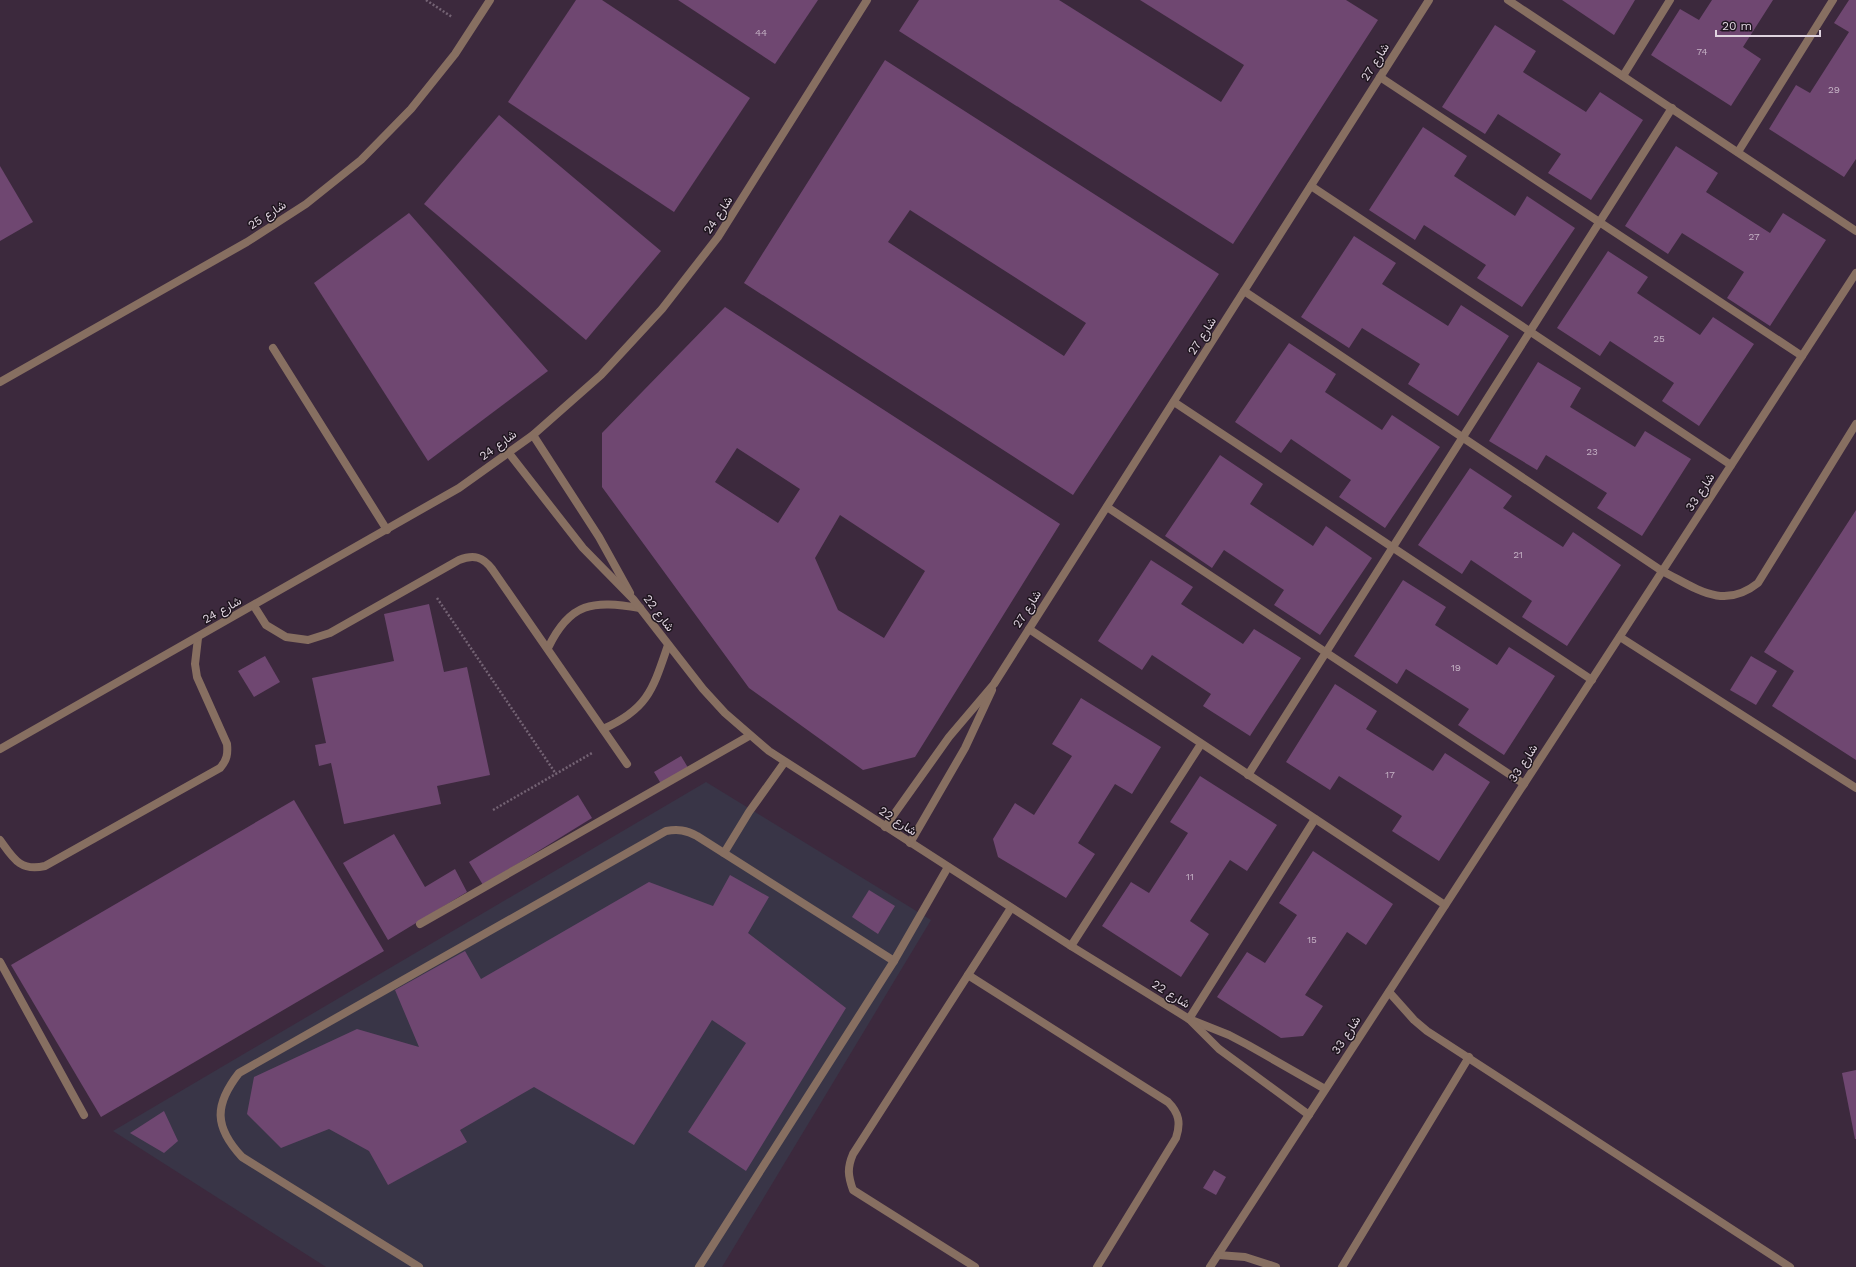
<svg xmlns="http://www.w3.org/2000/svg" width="1856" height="1267" font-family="'Work Sans',Vazirmatn,sans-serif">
	<rect width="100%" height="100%" fill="#3c293d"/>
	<polygon fill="#393547" points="706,782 931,920 722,1267 326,1267 113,1131"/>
	<g fill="#6f4771" fill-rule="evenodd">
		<polygon points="576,0 602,0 750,98 674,212 508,102"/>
		<polygon points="678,0 818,0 775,64"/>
		<polygon points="919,0 1059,0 1221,102 1244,65 1140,0 1346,0 1378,20 1233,244 899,31"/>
		<polygon points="1562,0 1635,0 1614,35"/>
		<polygon points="1712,0 1773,0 1743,47 1761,59 1731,106 1651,55 1680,9 1699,20"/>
		<polygon points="1849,0 1856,0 1856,159 1844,177 1769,129 1796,85 1810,93 1849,32 1834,23"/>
		<polygon points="1495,25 1536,51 1523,72 1586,112 1600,92 1643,120 1591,200 1548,173 1561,154 1498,114 1485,134 1442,107"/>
		<path d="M 885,60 L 1219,274 L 1073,495 L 744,283 ZM 910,210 L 1086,323 L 1064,356 L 888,242 Z"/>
		<polygon points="499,115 661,251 586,340 424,204"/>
		<polygon points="1423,127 1467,156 1454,176 1515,216 1527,196 1575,228 1522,307 1477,278 1486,265 1424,225 1415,240 1369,210"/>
		<polygon points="1676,146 1718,173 1706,192 1770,233 1783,213 1826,240 1770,326 1727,298 1744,272 1682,233 1668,254 1625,226"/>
		<polygon points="0,166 33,222 0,241"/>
		<polygon points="409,213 548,371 428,461 314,283"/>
		<polygon points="1354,236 1396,263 1382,284 1448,326 1461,305 1509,336 1458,416 1408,384 1420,364 1362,328 1349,348 1301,317"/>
		<polygon points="1608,251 1648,277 1637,293 1700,335 1713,317 1754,344 1699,426 1662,401 1674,383 1610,341 1600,356 1557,328"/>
		<path d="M 725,307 L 1060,524 L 915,757 L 863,770 L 749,688 L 602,487 L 602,433 ZM 737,448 L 800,489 L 778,523 L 715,482 ZM 840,515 L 925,571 L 884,638 L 838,610 L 815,558 Z"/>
		<polygon points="1289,343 1336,374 1325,392 1382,430 1392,415 1440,447 1385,528 1339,497 1351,480 1291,439 1281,453 1235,422"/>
		<polygon points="1538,362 1581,388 1570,407 1635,447 1645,431 1691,459 1642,536 1597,508 1607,493 1546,455 1537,470 1489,441"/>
		<polygon points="1220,455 1263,484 1250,504 1313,546 1326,526 1372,558 1320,635 1274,605 1284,590 1224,550 1212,568 1165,536"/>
		<polygon points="1470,468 1512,496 1503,508 1563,547 1573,532 1621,565 1567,646 1522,617 1532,601 1471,560 1462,574 1418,545"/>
		<polygon points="1856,510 1856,760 1772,706 1794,671 1764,652"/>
		<polygon points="1151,560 1193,587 1181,604 1243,644 1254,629 1301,658 1250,736 1203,706 1211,694 1152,655 1142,670 1098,641"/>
		<polygon points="1403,580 1446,607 1435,625 1497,665 1509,647 1555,676 1504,755 1458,725 1469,709 1406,669 1397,684 1354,656"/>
		<polygon points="429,604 444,672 467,667 490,775 437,786 441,804 344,824 331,763 319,766 315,745 326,743 312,678 394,661 384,614"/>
		<polygon points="265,656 280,682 254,697 238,671"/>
		<polygon points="1751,656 1777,671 1756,705 1730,690"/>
		<polygon points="1335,684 1377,711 1366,729 1433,771 1445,753 1490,782 1439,861 1392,831 1402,816 1339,776 1330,790 1286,762"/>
		<polygon points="1081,698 1161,747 1132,794 1115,784 1078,843 1095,854 1066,898 998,857 993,839 1015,803 1034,815 1072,756 1052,744"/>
		<polygon points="681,756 690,771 663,787 654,772"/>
		<polygon points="1200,776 1277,825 1247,871 1230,860 1190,921 1209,934 1181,977 1102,926 1131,882 1149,893 1188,833 1170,822"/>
		<polygon points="578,795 592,818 483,885 469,862"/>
		<polygon points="294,800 384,951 101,1117 11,965"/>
		<polygon points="394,834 425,887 455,869 467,892 388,940 343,863"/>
		<polygon points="1313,851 1393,904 1366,945 1347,932 1305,995 1323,1006 1303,1036 1281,1038 1217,997 1247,952 1265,963 1297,915 1279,903"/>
		<polygon points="730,875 769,897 748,933 846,1008 746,1171 688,1132 746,1043 712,1020 634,1145 534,1087 460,1130 467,1142 388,1185 369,1151 329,1129 281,1148 247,1114 254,1077 357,1029 419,1047 395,990 465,951 481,979 649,882 713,906"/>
		<polygon points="869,890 895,906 878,934 852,917"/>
		<polygon points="1856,1070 1856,1139 1855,1139 1842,1073"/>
		<polygon points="164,1111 178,1141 164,1153 130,1133"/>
		<polygon points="1214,1170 1226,1177 1216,1195 1203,1188"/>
	</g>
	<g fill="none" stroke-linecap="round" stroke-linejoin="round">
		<g stroke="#746374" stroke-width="2.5" stroke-dasharray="2 2" stroke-linecap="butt">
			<polyline points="426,0 452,17"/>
			<polyline points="437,598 556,774"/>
			<polyline points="493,810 592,753"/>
		</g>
		<g stroke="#876f61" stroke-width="8">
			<polyline points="1508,0 1856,231"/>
			<polyline points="1623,76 1670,0"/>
			<polyline points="1380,77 1802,356"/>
			<polyline points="1738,152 1833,0"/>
			<polyline points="1311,186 1731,465"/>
			<polyline points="1244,291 1662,571"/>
			<polyline points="273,348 387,530"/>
			<polyline points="1174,402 1592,680"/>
			<polyline points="1107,507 1524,784"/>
			<path d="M 254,606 L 266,625 L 286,637 L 308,640 L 330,633 L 459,560 C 474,554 483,557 492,569 L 627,764"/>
			<polyline points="1029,629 1445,905"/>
			<path d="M 548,648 C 570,602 593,600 640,608"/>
			<path d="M 603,729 C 648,709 653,689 668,645"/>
			<polyline points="1248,775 1672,108"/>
			<path d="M 0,840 C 13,858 20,872 45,866 L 220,768 C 227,760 228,754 227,744 L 197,677 L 195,664 L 198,638"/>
			<polyline points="724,853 749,812 784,763"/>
			<polyline points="420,924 749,736"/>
			<polyline points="1071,946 1201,744"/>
			<polyline points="0,962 84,1115"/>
			<path d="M 968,975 L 1168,1102 C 1179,1113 1181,1123 1176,1138 L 1097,1267"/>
			<polyline points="1189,1019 1315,819"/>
			<path d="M 419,1267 L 242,1157 C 214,1127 214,1105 239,1073 L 666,831 C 678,829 686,830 697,836 L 894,961"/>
			<polyline points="699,1267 894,961 948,867"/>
			<path d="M 975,1267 L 853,1190 C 848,1176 847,1168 853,1154 L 1011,908"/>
			<polyline points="1342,1267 1469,1057"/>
		</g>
		<g stroke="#876f61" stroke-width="8">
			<polyline points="0,382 247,242 306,204 361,160 411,109 455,54 490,0"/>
			<polyline points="533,435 599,537 630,593"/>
			<polyline points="508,452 583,548 633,599 703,689 725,713 769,751 1071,946 1189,1019 1229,1035 1248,1045 1325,1089"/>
			<path d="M 1662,571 C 1696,588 1723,611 1758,583 L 1856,424"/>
			<polyline points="1620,637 1856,788"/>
			<polyline points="0,749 459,488 533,435 601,375 662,309 718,237 867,0"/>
			<polyline points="885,827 949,737 994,684 1429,0"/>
			<polyline points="910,843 965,748 992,690"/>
			<polyline points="1389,992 1414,1020 1427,1031 1790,1267"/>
			<polyline points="1191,1021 1219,1049 1309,1115"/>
			<polyline points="1218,1255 1245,1257 1276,1267"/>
			<polyline points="1210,1267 1856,273"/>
		</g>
	</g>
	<g text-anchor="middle" stroke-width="3" stroke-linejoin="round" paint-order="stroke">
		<g font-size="10" fill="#c4b1c4">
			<text x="761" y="36">44</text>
			<text x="1702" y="55">74</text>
			<text x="1834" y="93">29</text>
			<text x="1754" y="240">27</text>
			<text x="1659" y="342">25</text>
			<text x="1592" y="455">23</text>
			<text x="1518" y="558">21</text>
			<text x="1456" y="671">19</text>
			<text x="1390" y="778">17</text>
			<text x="1190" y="880">11</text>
			<text x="1312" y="943">15</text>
		</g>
		<g font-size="12" fill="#e0d4e0" stroke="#1e151e">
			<text transform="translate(1375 62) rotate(-58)" y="4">شارع 27</text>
			<text transform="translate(267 215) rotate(-33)" y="4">شارع 25</text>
			<text transform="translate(718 215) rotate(-57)" y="4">شارع 24</text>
			<text transform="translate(1202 336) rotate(-58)" y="4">شارع 27</text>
			<text transform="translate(498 445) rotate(-36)" y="4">شارع 24</text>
			<text transform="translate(1700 492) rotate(-57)" y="4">شارع 33</text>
			<text transform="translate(1027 609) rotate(-58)" y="4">شارع 27</text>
			<text transform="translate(222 610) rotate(-29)" y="4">شارع 24</text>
			<text transform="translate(659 613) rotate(53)" y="4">شارع 22</text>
			<text transform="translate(1523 763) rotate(-57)" y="4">شارع 33</text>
			<text transform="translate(898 821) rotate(33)" y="4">شارع 22</text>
			<text transform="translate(1171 994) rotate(32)" y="4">شارع 22</text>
			<text transform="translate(1346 1035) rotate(-57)" y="4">شارع 33</text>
		</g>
	</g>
	<path d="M1716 30v6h104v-6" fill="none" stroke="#e0d4e0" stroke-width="2"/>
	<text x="1722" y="30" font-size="12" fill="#e0d4e0" stroke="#1e151e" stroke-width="3" paint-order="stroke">20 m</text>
</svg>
